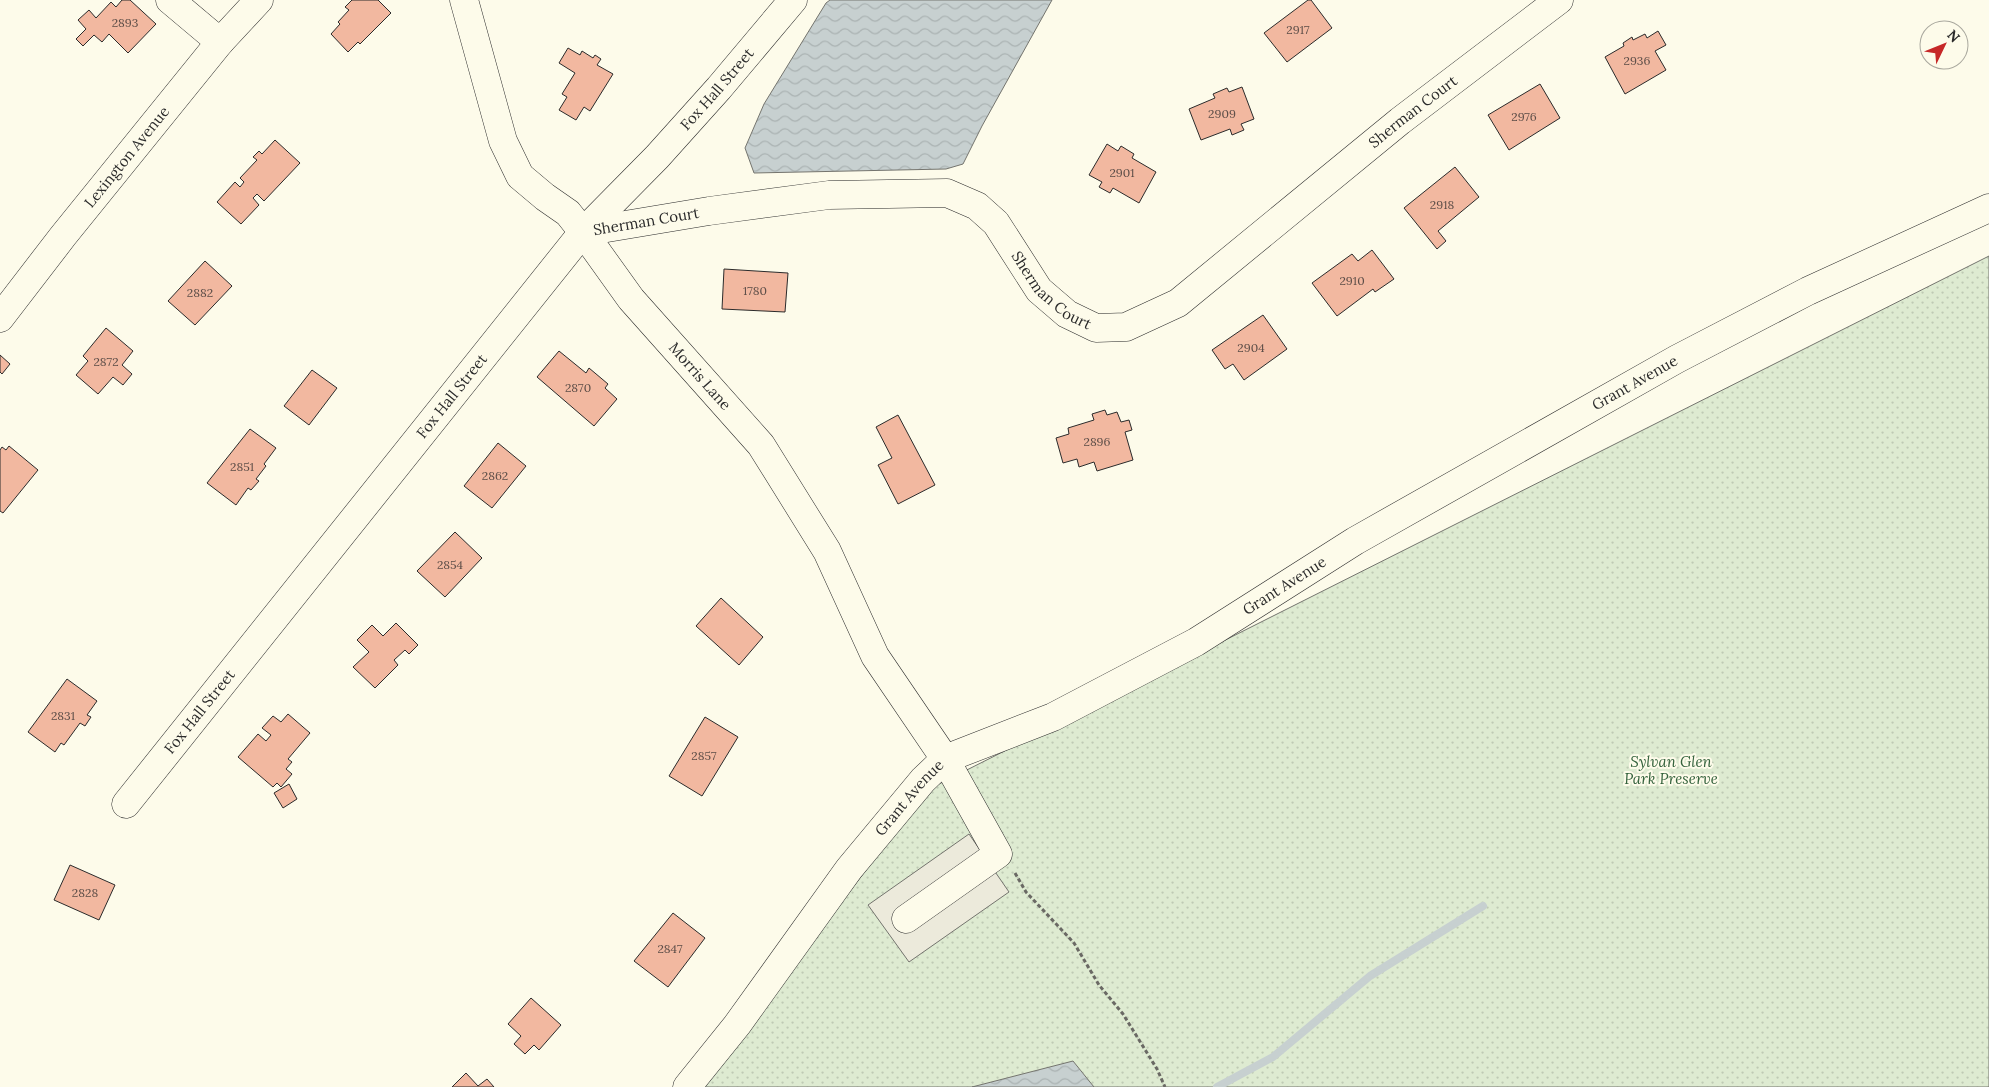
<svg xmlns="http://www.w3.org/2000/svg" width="1989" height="1087" font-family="Lora,serif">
	<defs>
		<pattern id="park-dots" width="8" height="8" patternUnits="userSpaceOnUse" patternTransform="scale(1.25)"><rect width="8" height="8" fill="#deebd1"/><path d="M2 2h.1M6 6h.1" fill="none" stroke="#bfcab4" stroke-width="1.8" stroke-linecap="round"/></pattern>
		<pattern id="water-waves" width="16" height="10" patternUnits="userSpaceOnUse" patternTransform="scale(1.25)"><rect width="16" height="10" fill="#c7d0d0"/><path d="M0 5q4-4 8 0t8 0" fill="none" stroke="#abb3b3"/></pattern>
	</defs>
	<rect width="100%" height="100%" fill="#fdfbea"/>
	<polygon fill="url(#park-dots)" stroke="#74746e" points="1989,256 1989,1087 698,1087 929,789"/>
	<polygon fill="#eceadb" stroke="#74746e" points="969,834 1009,892 909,962 868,905"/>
	<g fill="url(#water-waves)" stroke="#74746e">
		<polygon points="830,0 1052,0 982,126 963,164 946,169 754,173 745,148 764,104 826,3"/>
		<polygon points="1073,1061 1094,1087 972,1087"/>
	</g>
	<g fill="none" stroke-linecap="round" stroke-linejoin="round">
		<polyline stroke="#c7d0d0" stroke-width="8" points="1217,1087 1273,1057 1370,976 1483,906"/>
	</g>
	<g fill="#f2b8a0" stroke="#2b2b2b">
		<polygon points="122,0 130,0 156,24 128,53 109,34 102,42 94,35 83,46 76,39 86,29 78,20 89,10 96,18 111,2 116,7"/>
		<polygon points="352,0 378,0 391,13 360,44 358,42 348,52 331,34 340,24 338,22 349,10 345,7"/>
		<polygon points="1308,0 1311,0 1332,28 1287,62 1264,33"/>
		<polygon points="1658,31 1666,45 1655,51 1666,70 1625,94 1605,57 1624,46 1623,43 1632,37 1633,40 1645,34 1647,38"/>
		<polygon points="568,48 580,55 582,51 593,58 595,55 601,59 597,65 613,74 590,111 584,107 576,120 559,110 567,97 562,94 575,73 559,63"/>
		<polygon points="1540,84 1560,118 1509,150 1488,115"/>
		<polygon points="1242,87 1254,119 1241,124 1244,130 1232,135 1230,129 1201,140 1189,109 1215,98 1213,94 1227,88 1229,92"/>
		<polygon points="275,140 300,163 264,201 257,194 253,198 259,205 241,224 217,202 235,182 240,187 244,182 240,178 257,160 253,157 259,151 262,154"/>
		<polygon points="1107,144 1118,151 1121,146 1134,154 1132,158 1156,172 1139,203 1113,188 1110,193 1099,187 1102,182 1089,175"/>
		<polygon points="1455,167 1479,197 1438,231 1446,241 1437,249 1404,208"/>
		<polygon points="1372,250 1394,279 1375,292 1373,289 1337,316 1312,283 1352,254 1358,261"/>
		<polygon points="205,261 232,286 195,325 168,301"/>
		<polygon points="724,269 788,273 785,312 722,309"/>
		<polygon points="1263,315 1287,349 1244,380 1233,364 1225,369 1212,350"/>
		<polygon points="106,328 133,351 122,365 132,374 123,385 113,377 98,394 76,375 88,361 83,356"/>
		<polygon points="559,351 586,373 589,368 608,384 605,388 617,399 594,426 537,377"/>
		<polygon points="0,355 10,364 2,374 0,372"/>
		<polygon points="312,370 337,388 309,425 284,406"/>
		<polygon points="1105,410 1107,415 1117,412 1121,422 1129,420 1132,430 1125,432 1133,460 1097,471 1094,462 1079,467 1077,459 1063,463 1056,438 1069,434 1068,428 1094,420 1092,414"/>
		<polygon points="898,415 935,485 898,504 878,465 892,458 876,427"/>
		<polygon points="250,429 276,448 264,464 266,466 256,479 259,481 251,490 248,488 236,505 207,483"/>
		<polygon points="498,443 526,466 492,508 464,486"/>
		<polygon points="9,446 38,470 3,513 0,511 0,450 2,447 6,450"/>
		<polygon points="455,532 482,558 445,597 417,571"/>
		<polygon points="721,598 763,637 739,665 696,626"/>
		<polygon points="396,623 418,645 409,654 405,650 394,660 398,665 375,688 353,667 369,652 357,640 372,625 383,636"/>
		<polygon points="67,679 97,701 87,715 91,717 85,726 80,723 64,745 61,743 55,752 28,732"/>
		<polygon points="288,714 310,733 288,759 292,762 286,769 292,774 281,787 277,783 273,787 238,757 258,734 266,741 271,735 262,728 273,716 281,722"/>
		<polygon points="705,717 738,737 702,796 669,776"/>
		<polygon points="289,784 297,799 283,808 274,793"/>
		<polygon points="70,865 115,885 99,920 54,900"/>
		<polygon points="673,913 705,938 668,987 634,961"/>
		<polygon points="531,998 561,1025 539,1050 534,1045 525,1054 514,1044 521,1036 508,1024"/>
		<polygon points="466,1073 478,1086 487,1079 494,1087 452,1087"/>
	</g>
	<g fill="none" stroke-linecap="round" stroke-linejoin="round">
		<defs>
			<g id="minor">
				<polyline points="170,0 220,42"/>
				<path id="s1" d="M 464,0 L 503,141 L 520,176 L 545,197 L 568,213 L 583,232 L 631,299 L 761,445 L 827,551 L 875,656 L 945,759 L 998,854 L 906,919"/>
				<path id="s2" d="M 583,232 L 709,211 L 829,195 L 947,193 L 977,206 L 996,223 L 1039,290 L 1067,314 L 1096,328 L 1126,327 L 1178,303 L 1400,121 L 1559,0"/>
				<path id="s3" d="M 0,318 L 63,236 L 220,42 L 259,0"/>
				<path id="s4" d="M 126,804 L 583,232 L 657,157 L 719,88 L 793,0"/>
				<path id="s5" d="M 687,1087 L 737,1025 L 849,869 L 923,780 L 945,759 L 1053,717 L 1196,642 L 1355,541 L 1677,359 L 1808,291 L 1989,208"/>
			</g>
		</defs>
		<use href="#minor" stroke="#2b2b2b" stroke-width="29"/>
		<polyline stroke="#6a6964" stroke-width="3" stroke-dasharray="4 2.5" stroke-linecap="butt" points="1015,873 1026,892 1074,943 1099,985 1123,1014 1157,1069 1165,1087"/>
		<use href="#minor" stroke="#fdfbea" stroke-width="28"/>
	</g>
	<g text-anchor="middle" stroke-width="4" stroke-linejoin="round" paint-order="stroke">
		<g font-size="12" fill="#5d4e48">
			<text x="125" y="27">2893</text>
			<text x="1298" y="34">2917</text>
			<text x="1637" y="65">2936</text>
			<text x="1222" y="118">2909</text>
			<text x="1524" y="121">2976</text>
			<text x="1122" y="177">2901</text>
			<text x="1442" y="209">2918</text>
			<text x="1352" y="285">2910</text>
			<text x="755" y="295">1780</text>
			<text x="200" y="297">2882</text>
			<text x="1251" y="352">2904</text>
			<text x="106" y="366">2872</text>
			<text x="578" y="392">2870</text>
			<text x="1097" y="446">2896</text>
			<text x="242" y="471">2851</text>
			<text x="495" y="480">2862</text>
			<text x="450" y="569">2854</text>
			<text x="63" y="720">2831</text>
			<text x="704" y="760">2857</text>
			<text x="85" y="897">2828</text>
			<text x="670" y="953">2847</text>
		</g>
		<g font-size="15" fill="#2b2b2b" stroke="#fdfbea">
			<text dy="5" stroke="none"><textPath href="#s4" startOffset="928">Fox Hall Street</textPath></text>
			<text dy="5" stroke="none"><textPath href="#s2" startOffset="964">Sherman Court</textPath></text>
			<text dy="5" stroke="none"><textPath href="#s3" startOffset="205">Lexington Avenue</textPath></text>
			<text dy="5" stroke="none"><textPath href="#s2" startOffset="64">Sherman Court</textPath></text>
			<text dy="5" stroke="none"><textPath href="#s2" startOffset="514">Sherman Court</textPath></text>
			<text dy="5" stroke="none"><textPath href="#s1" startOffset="456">Morris Lane</textPath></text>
			<text dy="5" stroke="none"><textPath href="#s5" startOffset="1205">Grant Avenue</textPath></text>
			<text dy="5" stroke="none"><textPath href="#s4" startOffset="522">Fox Hall Street</textPath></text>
			<text dy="5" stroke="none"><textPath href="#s5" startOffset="800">Grant Avenue</textPath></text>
			<text dy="5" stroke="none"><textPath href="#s4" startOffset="118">Fox Hall Street</textPath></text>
			<text dy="5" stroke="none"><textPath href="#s5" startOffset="365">Grant Avenue</textPath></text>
		</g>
		<g font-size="15" font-style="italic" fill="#34623c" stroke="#fdfbea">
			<text x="1671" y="767">Sylvan Glen<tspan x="1671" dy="17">Park Preserve</tspan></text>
		</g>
	</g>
	<g transform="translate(1944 45) rotate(47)"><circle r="24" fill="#fdfbea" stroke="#a9a89e"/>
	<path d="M0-4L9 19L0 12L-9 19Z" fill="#c62828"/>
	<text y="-8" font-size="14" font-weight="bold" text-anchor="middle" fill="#2b2b2b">N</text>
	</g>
</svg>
